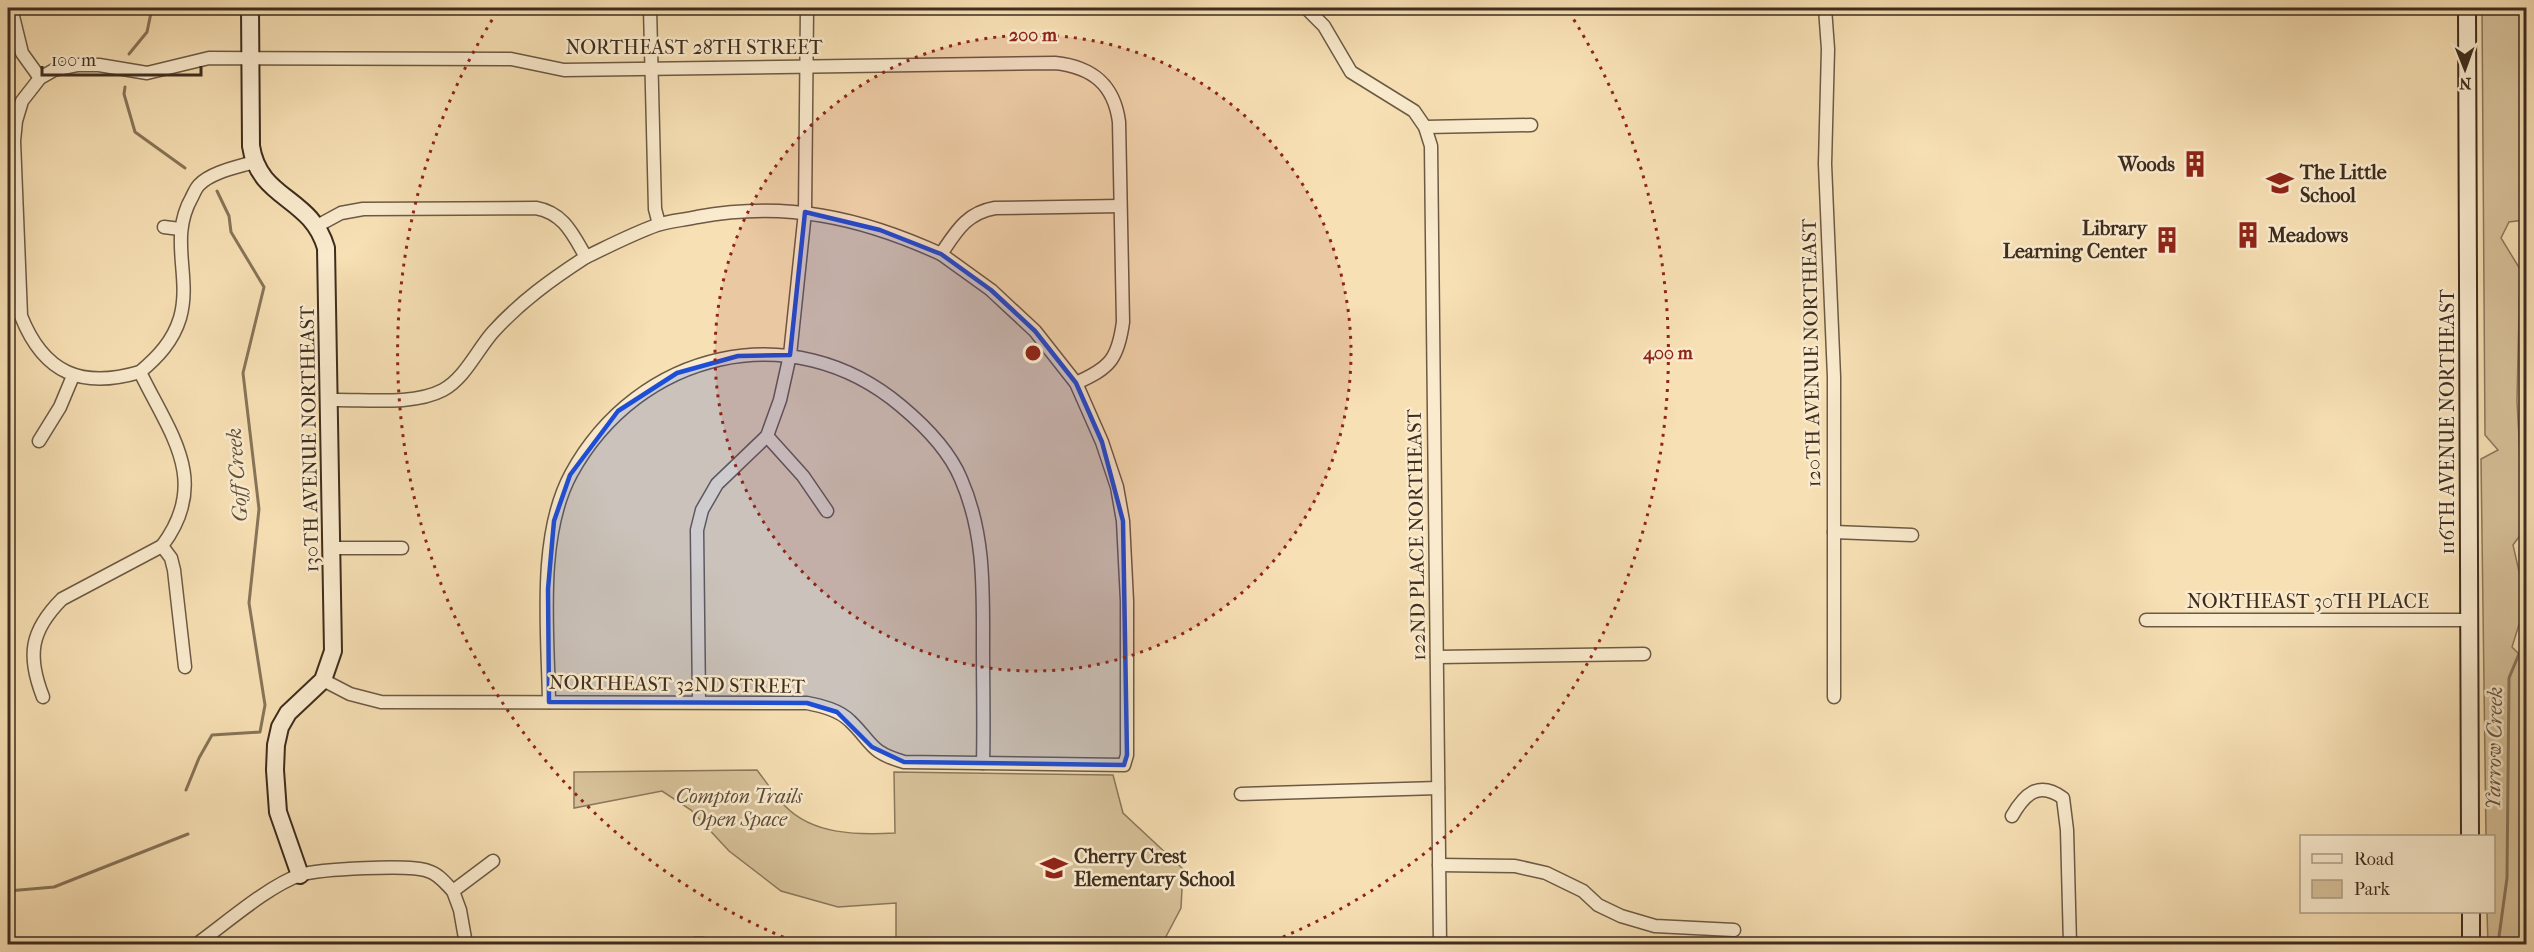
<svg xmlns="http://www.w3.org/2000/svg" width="2534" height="952" font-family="'IM FELL French Canon',serif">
	<rect width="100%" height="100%" fill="#f7e0b4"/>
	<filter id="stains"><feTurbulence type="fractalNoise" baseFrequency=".00333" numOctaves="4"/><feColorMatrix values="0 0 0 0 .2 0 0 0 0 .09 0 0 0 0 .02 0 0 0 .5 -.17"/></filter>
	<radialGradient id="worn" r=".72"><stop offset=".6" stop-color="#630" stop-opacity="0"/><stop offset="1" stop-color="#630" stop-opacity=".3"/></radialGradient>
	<g fill="#d8c29a" stroke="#8b785c" stroke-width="1.5">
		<polygon points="2482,8 2521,8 2526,12 2526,195 2524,220 2509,222 2501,238 2520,269 2517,401 2524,530 2513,545 2526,602 2512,647 2526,661 2526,944 2488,944 2487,912 2494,912 2494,836 2486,836 2481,459 2498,450 2485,435"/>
		<path d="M 757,770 C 766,782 775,795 785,806 C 813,835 858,835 895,833 L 894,772 L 1113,775 L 1123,813 L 1183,869 L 1181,908 L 1162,944 L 896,944 L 896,903 L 838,907 L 781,891 L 729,851 L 691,810 L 662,791 L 574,808 L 574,772 Z"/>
	</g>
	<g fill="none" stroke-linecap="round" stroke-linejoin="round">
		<g stroke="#877459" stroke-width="3">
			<polyline points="129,54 147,32 152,8"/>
			<polyline points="125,87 124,94 135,132 185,168"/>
			<polyline points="186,790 199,758 212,735 260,732 265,705 249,603 259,509 243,373 264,287 231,232 229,216 217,191"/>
			<polyline points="8,891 54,887 188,834"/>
			<polyline points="2498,944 2507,878 2509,678 2526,637 2520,554"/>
		</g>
		<defs>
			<g id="street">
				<polyline points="11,8 22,53 40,78"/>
				<polyline points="650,8 655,209 659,224"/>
				<polyline points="1306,8 1324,26 1351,72 1414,111 1425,127 1431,146 1440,944"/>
				<polyline points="1825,8 1828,49 1825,164 1834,377 1834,697"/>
				<polyline points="1425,127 1531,125"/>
				<path d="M 317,226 L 341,213 L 363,209 L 536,208 C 564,213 573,235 586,257 C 609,246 632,234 657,225 C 669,221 684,220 697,217 C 786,201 860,217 941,254 C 956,232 966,213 995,208 L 1120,206"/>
				<polyline points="164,227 180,229"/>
				<path d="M 140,372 C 82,389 44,374 21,316 L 14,141 L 16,121 L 22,101 L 40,78 L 54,70 L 78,65 L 99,65 L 147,73 L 209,58 L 511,59 L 564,70 L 1055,63 C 1092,67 1114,84 1119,122 L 1123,322 C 1118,359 1110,368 1076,383"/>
				<path d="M 330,400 C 363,399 413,406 443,390 C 465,378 477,350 493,332 C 520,302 552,279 586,257"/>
				<polyline points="767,436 803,476 827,511"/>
				<polyline points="39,441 60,407 73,376"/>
				<polyline points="1834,532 1912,535"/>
				<polyline points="332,548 402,548"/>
				<polyline points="2146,620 2469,620"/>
				<polyline points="1437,657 1644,654"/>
				<path d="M 185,667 L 174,570 L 171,558 L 162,546 C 211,481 170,434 140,372 C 158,357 173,341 180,318 C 192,276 168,239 192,197 C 194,193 196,188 199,185 C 211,172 238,167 254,162"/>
				<path d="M 323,680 L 350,694 L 381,702 L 807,703 C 822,706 839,710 850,721 C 873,743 869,752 904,762 L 1124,765 L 1127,755 L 1127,601 L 1123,521 L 1117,487 L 1102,442 L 1076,383 L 1035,331 L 991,290 L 941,254"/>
				<path d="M 43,697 C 27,656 30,631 62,599 L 162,546"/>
				<path d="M 549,702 C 548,632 537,537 571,474 C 638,351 792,314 901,406 C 925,426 949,450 961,479 C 985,534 983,589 983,648 C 983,686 984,725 983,763"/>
				<polyline points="699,702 697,530 702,510 717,484 767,436 780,400 790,355 805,212 807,8"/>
				<polyline points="1241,794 1438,788"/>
				<path d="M 2012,816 C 2024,795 2038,780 2063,798 L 2067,830 L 2070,944"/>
				<polyline points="1439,865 1515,866 1546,873 1583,891 1598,905 1621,916 1655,926 1734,930"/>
				<polyline points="453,891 460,910 466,944"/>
				<path d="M 197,944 C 225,924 268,886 300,875 C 319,869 411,864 428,871 C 439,874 446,884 453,891 L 493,861"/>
				<polyline points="695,944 703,944"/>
			</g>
			<g id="secondary">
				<path d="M 250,8 L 251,146 C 259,200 311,196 326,248 L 333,651 L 323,680 L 288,713 L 280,727 L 276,745 L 275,770 L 278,812 L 300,875"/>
				<polyline points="2467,8 2470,836"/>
				<polyline points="2471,912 2471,944"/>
			</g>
		</defs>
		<use href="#street" stroke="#6c5a44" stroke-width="15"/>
		<use href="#secondary" stroke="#3e2d1e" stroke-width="20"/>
		<use href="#street" stroke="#faebce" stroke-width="12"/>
		<use href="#secondary" stroke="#faebce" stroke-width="16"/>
	</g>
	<path fill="#1d4ed8" fill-opacity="0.2" stroke="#1d4ed8" stroke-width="4.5" stroke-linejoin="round" d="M 805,212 L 880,230 L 941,254 L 991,290 L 1035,331 L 1076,383 L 1102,442 L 1123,521 L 1127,755 L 1124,765 L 904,762 L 872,747 L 837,712 L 807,703 L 549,702 L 548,589 L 554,521 L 570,475 L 618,411 L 677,373 L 738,356 L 790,355 Z"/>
	<circle cx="1033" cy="353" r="318" fill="#8f2418" fill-opacity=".12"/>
	<g fill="none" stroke="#8f2418" stroke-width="3" stroke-dasharray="3 6">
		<circle cx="1033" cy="353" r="318"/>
		<path d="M800 944A635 635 0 0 1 497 12M1569 12A635 635 0 0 1 1266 944"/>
	</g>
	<defs>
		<symbol id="building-bare" viewBox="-9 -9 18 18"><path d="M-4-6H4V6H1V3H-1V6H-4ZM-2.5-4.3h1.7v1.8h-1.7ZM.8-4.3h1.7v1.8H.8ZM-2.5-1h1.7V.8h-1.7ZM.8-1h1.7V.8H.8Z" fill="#8f2418" stroke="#faebce" stroke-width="2.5" paint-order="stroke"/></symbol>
		<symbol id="school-bare" viewBox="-9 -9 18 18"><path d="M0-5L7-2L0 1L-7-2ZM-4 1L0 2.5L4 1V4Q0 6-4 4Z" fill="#8f2418" stroke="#faebce" stroke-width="2.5" paint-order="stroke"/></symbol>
	</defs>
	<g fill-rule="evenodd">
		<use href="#building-bare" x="2176" y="145" width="38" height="38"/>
		<use href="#school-bare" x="2261" y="164" width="38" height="38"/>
		<use href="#building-bare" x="2229" y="216" width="38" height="38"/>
		<use href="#building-bare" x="2148" y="221" width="38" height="38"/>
		<use href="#school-bare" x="1035" y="849" width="38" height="38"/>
	</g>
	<g text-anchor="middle" stroke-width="5" stroke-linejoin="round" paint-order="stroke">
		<g font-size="20" fill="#3e2d1e" stroke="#faebce">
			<text x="694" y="54">NORTHEAST 28TH STREET</text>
			<text transform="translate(1811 353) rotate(-91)" y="7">120TH AVENUE NORTHEAST</text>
			<text transform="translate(2447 422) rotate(-90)" y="7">116TH AVENUE NORTHEAST</text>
			<text transform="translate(309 439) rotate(-91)" y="7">130TH AVENUE NORTHEAST</text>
			<text transform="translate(1416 535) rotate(-91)" y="7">122ND PLACE NORTHEAST</text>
			<text x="2308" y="608">NORTHEAST 30TH PLACE</text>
			<text transform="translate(677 684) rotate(1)" y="7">NORTHEAST 32ND STREET</text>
		</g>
		<g font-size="20" font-weight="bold" fill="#3e2d1e" stroke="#faebce" text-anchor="start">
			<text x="2175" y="171" text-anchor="end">Woods</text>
			<text x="2300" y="179">The Little<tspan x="2300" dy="23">School</tspan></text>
			<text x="2147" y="235" text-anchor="end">Library<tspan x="2147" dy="23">Learning Center</tspan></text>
			<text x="2268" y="242">Meadows</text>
			<text x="1074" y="863">Cherry Crest<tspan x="1074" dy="23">Elementary School</tspan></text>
		</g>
		<g font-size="20" font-style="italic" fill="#5d4b37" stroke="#faebce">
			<text x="739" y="803">Compton Trails<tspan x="739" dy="23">Open Space</tspan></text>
		</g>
		<g font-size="21" font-style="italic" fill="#63503c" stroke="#faebce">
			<text transform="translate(237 475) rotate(-94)" y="7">Goff Creek</text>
			<text transform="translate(2494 748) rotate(-89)" y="7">Yarrow Creek</text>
		</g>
	</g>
	<circle cx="1033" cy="353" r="9" fill="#8f2418" stroke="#faebce" stroke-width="3"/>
	<g font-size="18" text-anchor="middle" font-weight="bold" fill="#8f2418" stroke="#faebce" stroke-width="5" stroke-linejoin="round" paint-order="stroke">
		<text x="1033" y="41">200 m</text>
		<text x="1668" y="359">400 m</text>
	</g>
	<rect width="2534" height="952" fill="none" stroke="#f7e0b4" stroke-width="30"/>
	<rect x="9" y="9" width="2516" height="934" fill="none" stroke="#3e2d1e" stroke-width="3"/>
	<rect x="15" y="15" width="2504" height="922" fill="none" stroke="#3e2d1e" stroke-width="1.5"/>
	<rect x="2300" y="835" width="195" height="78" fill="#faebce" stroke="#af9f88" stroke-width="1.5"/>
	<rect x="2312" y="854" width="30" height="9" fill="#faebce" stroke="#af9f88" stroke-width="1.5"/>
	<text x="2354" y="865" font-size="18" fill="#3e2d1e">Road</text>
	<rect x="2312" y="880" width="30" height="18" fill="#d8c29a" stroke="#af9f88" stroke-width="1.5"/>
	<text x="2354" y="895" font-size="18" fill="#3e2d1e">Park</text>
	<g transform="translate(2465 69) rotate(179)" stroke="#faebce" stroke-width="4.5" paint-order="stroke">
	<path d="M0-4.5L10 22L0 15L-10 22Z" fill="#3e2d1e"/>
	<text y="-9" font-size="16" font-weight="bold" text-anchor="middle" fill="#3e2d1e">N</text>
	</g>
	<path d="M42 66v9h159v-9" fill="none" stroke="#3e2d1e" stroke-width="3"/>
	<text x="51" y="66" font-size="18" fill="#3e2d1e" stroke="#faebce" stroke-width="4.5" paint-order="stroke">100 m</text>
	<rect width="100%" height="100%" filter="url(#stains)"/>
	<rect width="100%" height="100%" fill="url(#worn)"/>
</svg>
